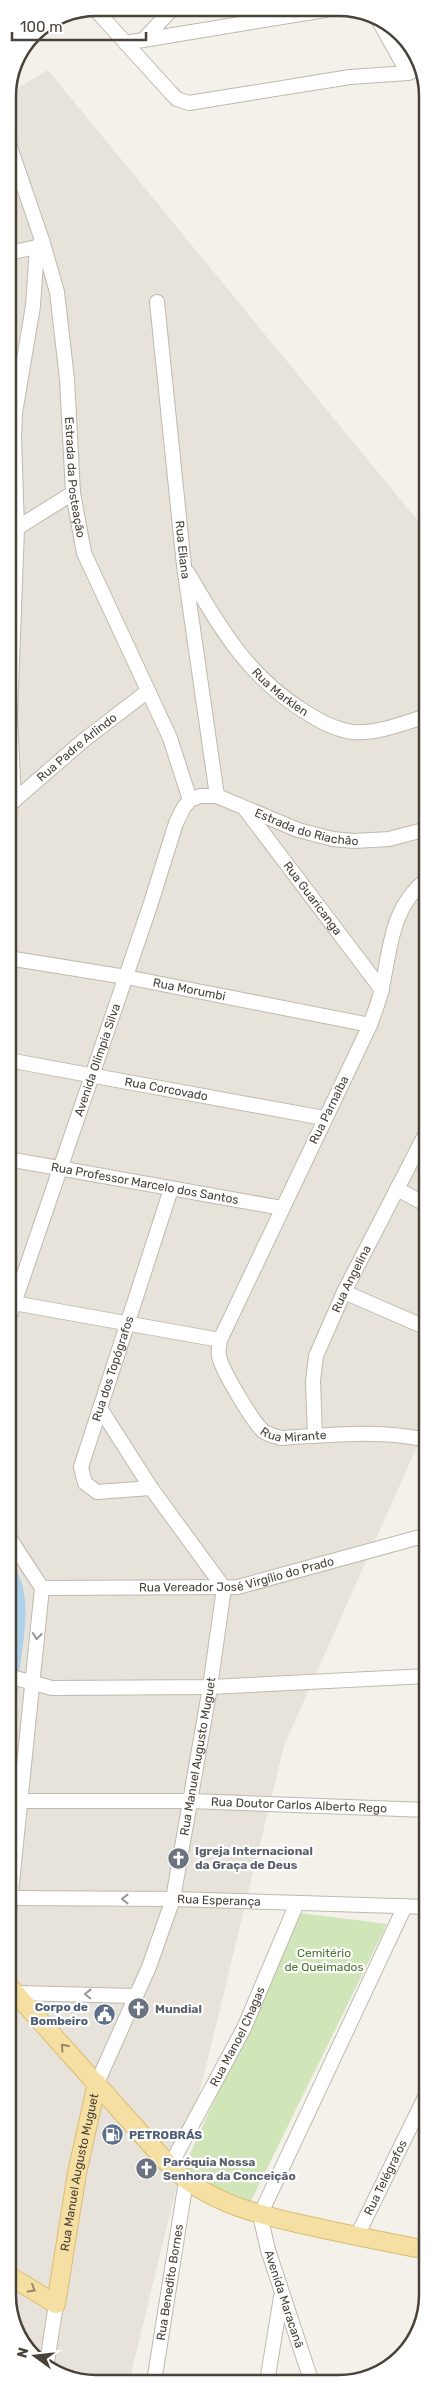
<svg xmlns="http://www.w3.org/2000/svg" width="435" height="2391" font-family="Rubik,sans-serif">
<rect width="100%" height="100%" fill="#f4f1eb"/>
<path fill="#e8e3da" d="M48 70 427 532V1424L284 1746 129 2382H79L30 2353 8 2306V94Z"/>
<path fill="#d0e5b8" d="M300 1913 387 1924 251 2201 195 2180 183 2169Z"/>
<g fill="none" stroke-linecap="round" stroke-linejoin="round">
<path stroke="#add1eb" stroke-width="16" d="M8 1572C25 1600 15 1637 12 1667
M8 1705 10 1684"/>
<defs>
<g id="minor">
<path d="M94 8 171 93 177 99 189 103 350 77 408 73 419 69"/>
<path d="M379 21 408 73"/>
<path d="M145 38 173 8"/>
<path d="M125 43 325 10"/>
<path id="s1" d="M8 141 42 240 57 292 67 379 73 493 84 553 170 738 190 800"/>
<path d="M8 186 21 181"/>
<path d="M8 253 37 247 42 240"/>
<path id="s2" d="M157 302 184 566 217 796"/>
<path d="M17 528 73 493"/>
<path id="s3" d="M188 573C222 631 249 678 307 713 321 722 336 730 353 732 377 734 404 723 427 716"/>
<path d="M14 801 10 716 17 528 14 437 15 413 33 306 37 247"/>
<path id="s4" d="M9 805 84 740 148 691"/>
<path id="s5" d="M245 809 382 990"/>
<path id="s6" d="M427 879C391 907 391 946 382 987 380 1000 374 1013 370 1025L220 1340C219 1346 218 1351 219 1356 221 1369 253 1422 263 1431 268 1435 275 1436 281 1438 329 1435 381 1429 427 1440"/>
<path id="s7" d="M8 958 126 977 370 1025"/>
<path id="s8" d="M8 1060 324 1118"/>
<path id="s9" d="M8 1159 282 1208"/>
<path d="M397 1189 427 1205"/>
<path d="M344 1292 427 1328"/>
<path d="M8 1302 220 1340"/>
<path id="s10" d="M8 1321 150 906 176 823 184 807 190 800 200 796H217L298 830 333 839 354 841 389 839 427 829"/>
<path id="s11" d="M315 1436 313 1381 316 1356 344 1292 427 1131"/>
<path id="s12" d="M151 1488 97 1492 85 1483 81 1467 171 1189"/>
<path d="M8 1536 42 1588 8 1922"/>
<path id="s13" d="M42 1588 238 1587 427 1535"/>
<path d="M8 1676 52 1688 210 1687 427 1676"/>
<path id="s14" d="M20 1801H191L427 1810"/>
<path id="s15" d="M11 1898 173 1899 427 1907"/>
<path d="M16 1993 136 1996"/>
<path id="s16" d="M97 2083 149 1967 173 1899 210 1687 224 1588 151 1488 100 1408"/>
<path id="s17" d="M170 2166 244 2028 297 1903"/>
<path id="s18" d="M357 2236 427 2093"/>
<path d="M47 2363 56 2304"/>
<path id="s19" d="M154 2382 186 2181"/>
<path d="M267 2382 281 2297"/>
<path d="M312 2383 268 2250 260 2215 405 1906"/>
</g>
<g id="major">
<path d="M8 1985 170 2166C212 2206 264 2216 319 2228 355 2236 391 2243 427 2250"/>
<path id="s20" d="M8 2275 56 2304 77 2173 97 2083"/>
</g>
</defs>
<use href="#minor" stroke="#bfb9ae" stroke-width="16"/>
<use href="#major" stroke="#dabc73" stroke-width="20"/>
<use href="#minor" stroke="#fff" stroke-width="14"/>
<use href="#major" stroke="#f6dfa2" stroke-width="18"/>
</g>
<defs><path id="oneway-chevron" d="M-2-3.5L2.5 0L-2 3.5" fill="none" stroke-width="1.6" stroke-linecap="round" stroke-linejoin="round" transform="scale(1.25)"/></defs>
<g stroke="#9a9792">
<use href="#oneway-chevron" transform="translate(37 1636) rotate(96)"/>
<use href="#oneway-chevron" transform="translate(125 1899) rotate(-180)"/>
<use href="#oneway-chevron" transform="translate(88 1994) rotate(-179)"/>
</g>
<g stroke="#968968">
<use href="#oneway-chevron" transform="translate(64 2047) rotate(-132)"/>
<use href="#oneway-chevron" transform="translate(32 2289) rotate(31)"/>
</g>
<defs>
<symbol id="church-disc" viewBox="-11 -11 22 22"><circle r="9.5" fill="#6b7280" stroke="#fff"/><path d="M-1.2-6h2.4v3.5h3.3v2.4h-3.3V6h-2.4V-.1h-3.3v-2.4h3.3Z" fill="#fff"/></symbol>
<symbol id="civic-disc" viewBox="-11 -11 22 22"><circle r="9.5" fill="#5c6f8a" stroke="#fff"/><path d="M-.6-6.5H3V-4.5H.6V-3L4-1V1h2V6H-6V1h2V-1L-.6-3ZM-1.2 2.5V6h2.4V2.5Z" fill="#fff"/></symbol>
<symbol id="fuel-disc" viewBox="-11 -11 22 22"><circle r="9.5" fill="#5c6f8a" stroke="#fff"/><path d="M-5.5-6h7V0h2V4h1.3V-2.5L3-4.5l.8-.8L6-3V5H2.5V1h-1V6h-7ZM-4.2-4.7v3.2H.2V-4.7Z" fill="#fff"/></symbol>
</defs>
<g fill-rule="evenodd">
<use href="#church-disc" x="166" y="1846" width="25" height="25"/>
<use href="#church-disc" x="126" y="1996" width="25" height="25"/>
<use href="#civic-disc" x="92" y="2002" width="25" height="25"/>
<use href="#fuel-disc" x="100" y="2122" width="25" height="25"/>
<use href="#church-disc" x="134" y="2156" width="25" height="25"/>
</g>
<g text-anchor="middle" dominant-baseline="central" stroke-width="4.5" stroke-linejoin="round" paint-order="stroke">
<g font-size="12" fill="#484239" stroke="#fff">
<text stroke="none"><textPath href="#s1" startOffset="345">Estrada da Posteação</textPath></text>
<text stroke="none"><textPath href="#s2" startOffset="249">Rua Eliana</textPath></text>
<text stroke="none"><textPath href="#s3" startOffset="152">Rua Marklen</textPath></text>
<text stroke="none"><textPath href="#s4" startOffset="89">Rua Padre Arlindo</textPath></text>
<text stroke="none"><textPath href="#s10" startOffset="676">Estrada do Riachão</textPath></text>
<text stroke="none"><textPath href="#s5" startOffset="112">Rua Guaricanga</textPath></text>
<text stroke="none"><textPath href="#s7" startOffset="184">Rua Morumbi</textPath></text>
<text stroke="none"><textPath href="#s10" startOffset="276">Avenida Olímpia Silva</textPath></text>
<text stroke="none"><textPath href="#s8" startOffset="161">Rua Corcovado</textPath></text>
<text transform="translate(329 1110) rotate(-64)">Rua Parnaíba</text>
<text stroke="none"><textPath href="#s9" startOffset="139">Rua Professor Marcelo dos Santos</textPath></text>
<text stroke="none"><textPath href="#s11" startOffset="165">Rua Angelina</textPath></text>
<text stroke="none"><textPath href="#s12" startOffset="189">Rua dos Topógrafos</textPath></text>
<text stroke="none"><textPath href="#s6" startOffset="644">Rua Mirante</textPath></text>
<text stroke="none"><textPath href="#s13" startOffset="196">Rua Vereador José Virgílio do Prado</textPath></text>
<text stroke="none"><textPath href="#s16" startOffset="344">Rua Manuel Augusto Muguet</textPath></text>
<text stroke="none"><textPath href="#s14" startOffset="279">Rua Doutor Carlos Alberto Rego</textPath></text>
<text stroke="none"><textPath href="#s15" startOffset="208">Rua Esperança</textPath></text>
<text stroke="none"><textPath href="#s17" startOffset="146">Rua Manoel Chagas</textPath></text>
<text stroke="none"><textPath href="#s20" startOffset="190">Rua Manuel Augusto Muguet</textPath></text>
<text stroke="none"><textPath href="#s18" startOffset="65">Rua Telégrafos</textPath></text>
<text stroke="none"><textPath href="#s19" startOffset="101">Rua Benedito Bornes</textPath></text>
<text transform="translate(284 2299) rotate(72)">Avenida Maracanã</text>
</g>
<g font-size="12" font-weight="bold" fill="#5b616d" stroke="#fff" text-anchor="start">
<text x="195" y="1851">Igreja Internacional<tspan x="195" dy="14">da Graça de Deus</tspan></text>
<text x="155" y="2009">Mundial</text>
<text x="163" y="2162">Paróquia Nossa<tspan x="163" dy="14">Senhora da Conceição</tspan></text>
</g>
<g font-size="12" fill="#4a7531" stroke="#fff">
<text x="324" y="1953">Cemitério<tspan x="324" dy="14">de Queimados</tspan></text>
</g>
<g font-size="12" font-weight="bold" fill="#4e5e75" stroke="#fff" text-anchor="end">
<text x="88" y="2007">Corpo de<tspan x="88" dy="14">Bombeiro</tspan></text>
<text x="129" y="2135" text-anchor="start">PETROBRÁS</text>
</g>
</g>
<path d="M0 0H435V2391H0ZM96 16H339A80 80 0 0 1 419 96V2295A80 80 0 0 1 339 2375H96A80 80 0 0 1 16 2295V96A80 80 0 0 1 96 16Z" fill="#fff" fill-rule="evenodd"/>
<path fill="none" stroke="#484239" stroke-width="2.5" d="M96 16H339A80 80 0 0 1 419 96V2295A80 80 0 0 1 339 2375H96A80 80 0 0 1 16 2295V96A80 80 0 0 1 96 16Z"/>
<g transform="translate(35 2356) rotate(285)" stroke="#ffffff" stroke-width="4" paint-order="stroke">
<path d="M0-4L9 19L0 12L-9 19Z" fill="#484239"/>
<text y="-8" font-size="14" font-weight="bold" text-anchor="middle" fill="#484239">N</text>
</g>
<path d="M12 32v8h134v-8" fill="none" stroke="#484239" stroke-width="2.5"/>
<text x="20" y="32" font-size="15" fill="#484239" stroke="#ffffff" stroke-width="4" paint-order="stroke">100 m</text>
</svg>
